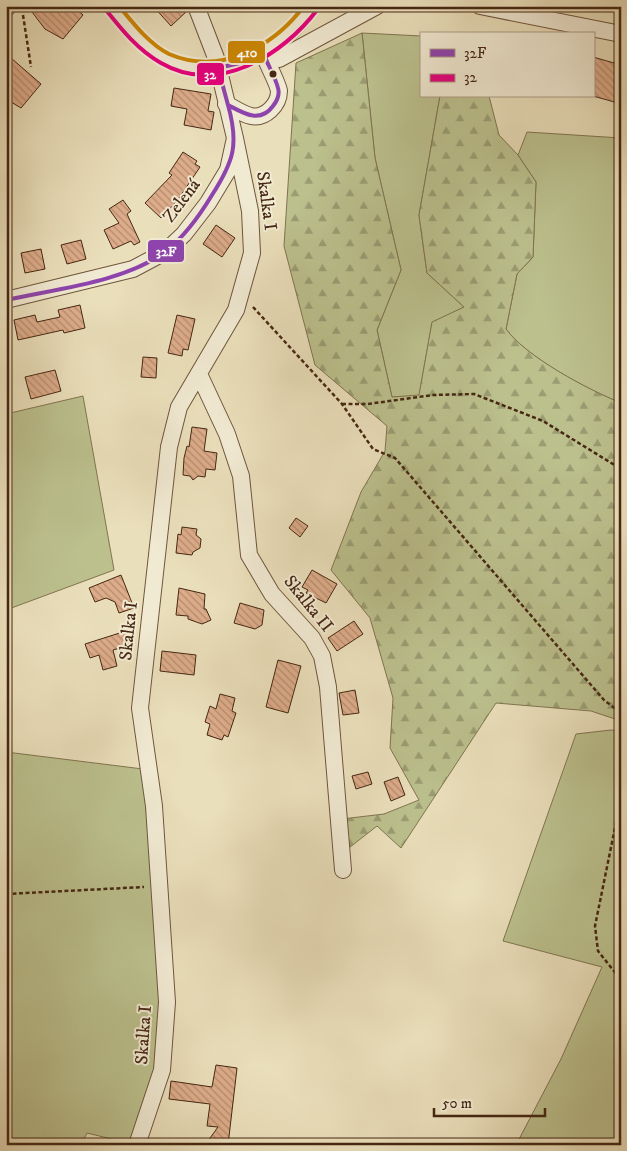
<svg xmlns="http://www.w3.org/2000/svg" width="627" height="1151" font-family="'IM FELL DW Pica',serif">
<defs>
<pattern id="forest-firs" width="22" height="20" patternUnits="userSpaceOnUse" patternTransform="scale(1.25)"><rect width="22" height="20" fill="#bbc08d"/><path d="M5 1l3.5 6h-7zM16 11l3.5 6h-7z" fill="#9a9c72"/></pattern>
<pattern id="building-back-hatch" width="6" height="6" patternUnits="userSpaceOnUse" patternTransform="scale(1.25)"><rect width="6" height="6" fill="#ddac8a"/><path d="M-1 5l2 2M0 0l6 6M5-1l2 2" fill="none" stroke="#b58c6f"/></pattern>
</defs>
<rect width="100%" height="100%" fill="#eadfbb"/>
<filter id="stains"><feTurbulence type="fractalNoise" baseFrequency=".004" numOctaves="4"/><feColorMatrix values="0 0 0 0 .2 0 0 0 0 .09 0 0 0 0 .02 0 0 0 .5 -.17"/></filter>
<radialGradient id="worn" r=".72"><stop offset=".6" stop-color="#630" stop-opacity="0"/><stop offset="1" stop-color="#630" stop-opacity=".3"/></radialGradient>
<path fill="#bbc08d" stroke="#807450" d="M362 33 421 36V96H440L419 215 427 273 464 307 432 323 419 396 392 397 377 330 401 270 375 158Z
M527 132 621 138V403C588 390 526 357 506 329L517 274 533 257 536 182 518 155Z
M83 396 114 570 6 610V414Z
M611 730 621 731V1145H516L561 1059 602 967 503 941 576 734Z
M6 752 143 769 161 996 157 1070 132 1144 87 1133 81 1145H6Z"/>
<path fill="url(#forest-firs)" stroke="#807450" d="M362 33 375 158 401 270 377 330 392 397 419 395 432 322 464 307 427 273 419 215 440 96H489L499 135 518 155 536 182 533 257 517 274 506 329C526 357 589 390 621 403V721L591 711 496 703 401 848 377 826 345 851 342 819 384 814 419 800 390 748 393 698 370 618 331 570 361 492 385 451 387 426 315 365 284 246 296 63Z"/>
<path fill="url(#building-back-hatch)" stroke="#462712" d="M38 6H73L83 15 63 39 45 29 32 12Z
M153 6H186L187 11 171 26Z
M593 57 621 65V93L618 103 593 96Z
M11 58 41 84 21 108 6 99V64Z
M174 88 211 94 208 111 214 112 211 130 184 125 187 109 171 106Z
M183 152 197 161 195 164 200 167 177 201 161 218 145 203 172 175 169 173Z
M123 200 131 211 127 214 140 242 134 245 131 241 113 249 104 230 119 223 109 209Z
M216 225 235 238 222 257 203 244Z
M81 240 86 259 67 264 61 245Z
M41 249 45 269 25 273 21 253Z
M80 305 85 328 64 333 63 330 18 340 14 320 35 315 37 322 60 317 58 310Z
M177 315 195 319 188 350 183 349 182 356 168 353Z
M143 357 157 358 156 378 141 377Z
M55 370 61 391 31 399 25 377Z
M192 427 207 429 204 451 217 453 215 470 206 469 205 477 198 476 193 480 190 476 183 475 184 458 187 446 189 447Z
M296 518 308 526 300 537 289 528Z
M182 527 197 529 196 535 201 539 200 548 193 552 192 555 176 553 178 534 181 535Z
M312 570 337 584 326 603 306 593 308 590 302 587Z
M121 575 134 608 119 613 115 602 106 598 95 602 89 588Z
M179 588 205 594 204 609H206L211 620 202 624 188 619V616L176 615Z
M240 603 264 610 262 625 255 629 234 623Z
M354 621 363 634 337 651 328 638Z
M126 631 131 645 113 650 117 666 103 670 99 655 90 658 85 644Z
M162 651 196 655 194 675 160 671Z
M278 660 301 666 288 713 266 707Z
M355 690 359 713 343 715 339 693Z
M220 694 235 698 232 711 236 713 228 737 224 735 222 740 207 735 210 724 205 722 210 706 216 709Z
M368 772 372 784 356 789 352 776Z
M398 777 405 795 391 801 384 782Z
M216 1065 237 1068 228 1145H205L218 1127 207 1126 210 1104 169 1099 171 1081 212 1087Z"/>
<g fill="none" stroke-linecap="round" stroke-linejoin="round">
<defs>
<path id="minor" d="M111 6C127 26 144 47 166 59 218 85 283 52 312 6
M480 6 621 34
M6 9 8 6
M263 52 279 59 377 6
M226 104C234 108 242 114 251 116 265 119 279 105 279 91 278 83 266 62 263 52
M6 300 133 269 165 252 184 234 208 203 228 170 235 138 216 58 196 6
M199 374 227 434 241 476 249 555 272 594 312 638 322 656 328 687 343 870
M137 1145 162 1070 167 1002 154 806 140 708 169 447 179 407 236 310 252 253 250 211 235 138"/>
</defs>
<use href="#minor" stroke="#6f553c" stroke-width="18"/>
<path stroke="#462712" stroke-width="2.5" stroke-dasharray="4 2.5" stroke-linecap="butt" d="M23 15 31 67
M253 307 342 404 373 449 395 458 604 700 621 713
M342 404H368L433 395 474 394 543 421 621 469
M621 783 619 808 595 926 598 951 621 980
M6 894 144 887"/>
<use href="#minor" stroke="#f1ead3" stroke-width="16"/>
<defs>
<path id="bus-1" d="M263 52C267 64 275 76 278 88 280 95 277 101 273 106 260 124 243 113 228 105L218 68 240 63Z
M6 300C55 289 126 282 166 251 185 236 200 215 212 195 234 161 239 144 228 105"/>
<path id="bus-2" d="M106 10C122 30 138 50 161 63 218 96 283 55 317 10"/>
<path id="bus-3" d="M119 6C133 23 149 44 169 54 220 76 273 47 304 6"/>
</defs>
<use href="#bus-1" stroke="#f1ead3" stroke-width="8"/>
<use href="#bus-2" stroke="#f1ead3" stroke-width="8"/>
<use href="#bus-3" stroke="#f1ead3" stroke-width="8"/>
<use href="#bus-1" stroke="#8e44ad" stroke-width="4"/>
<use href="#bus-2" stroke="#e5007d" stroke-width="4"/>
<use href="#bus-3" stroke="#cb8604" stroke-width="4"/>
</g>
<circle fill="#462712" stroke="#f1ead3" stroke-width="2" cx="273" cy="74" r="4.5"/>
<g text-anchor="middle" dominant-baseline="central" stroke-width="4" stroke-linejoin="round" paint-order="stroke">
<g font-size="18" fill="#462712" stroke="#f1ead3">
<text transform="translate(182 201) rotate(-53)">Zelená</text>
<text transform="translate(266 201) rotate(82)">Skalka I</text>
<text transform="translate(308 604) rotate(51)">Skalka II</text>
<text transform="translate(129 631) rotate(-84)">Skalka I</text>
<text transform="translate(144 1035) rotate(-86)">Skalka I</text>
</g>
</g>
<g stroke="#f1ead3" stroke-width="2">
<rect x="227" y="40" width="39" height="24" rx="5" fill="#cb8604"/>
<rect x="196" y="62" width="29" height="24" rx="5" fill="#e5007d"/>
<rect x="147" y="239" width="38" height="24" rx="5" fill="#8e44ad"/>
</g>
<g font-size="14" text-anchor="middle" font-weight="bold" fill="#fff">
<text x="247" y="57">410</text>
<text x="210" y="79">32</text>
<text x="166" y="256">32F</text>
</g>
<rect width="627" height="1151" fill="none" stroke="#eadfbb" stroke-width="25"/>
<rect x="8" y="8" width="612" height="1136" fill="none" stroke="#462712" stroke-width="2.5"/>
<rect x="12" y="12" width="602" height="1126" fill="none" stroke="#462712"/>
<rect x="420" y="32" width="175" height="65" fill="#f1ead3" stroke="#ad9c86"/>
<rect x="430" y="49" width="25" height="8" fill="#8e44ad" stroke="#ad9c86"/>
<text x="464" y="58" font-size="15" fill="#462712">32F</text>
<rect x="430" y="74" width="25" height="8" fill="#e5007d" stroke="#ad9c86"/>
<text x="464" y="82" font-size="15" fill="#462712">32</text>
<path d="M434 1108v8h111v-8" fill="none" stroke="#462712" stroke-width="2.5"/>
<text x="442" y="1108" font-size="15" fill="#462712" stroke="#f1ead3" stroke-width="4" paint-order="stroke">50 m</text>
<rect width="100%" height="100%" filter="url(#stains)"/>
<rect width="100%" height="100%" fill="url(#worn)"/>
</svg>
